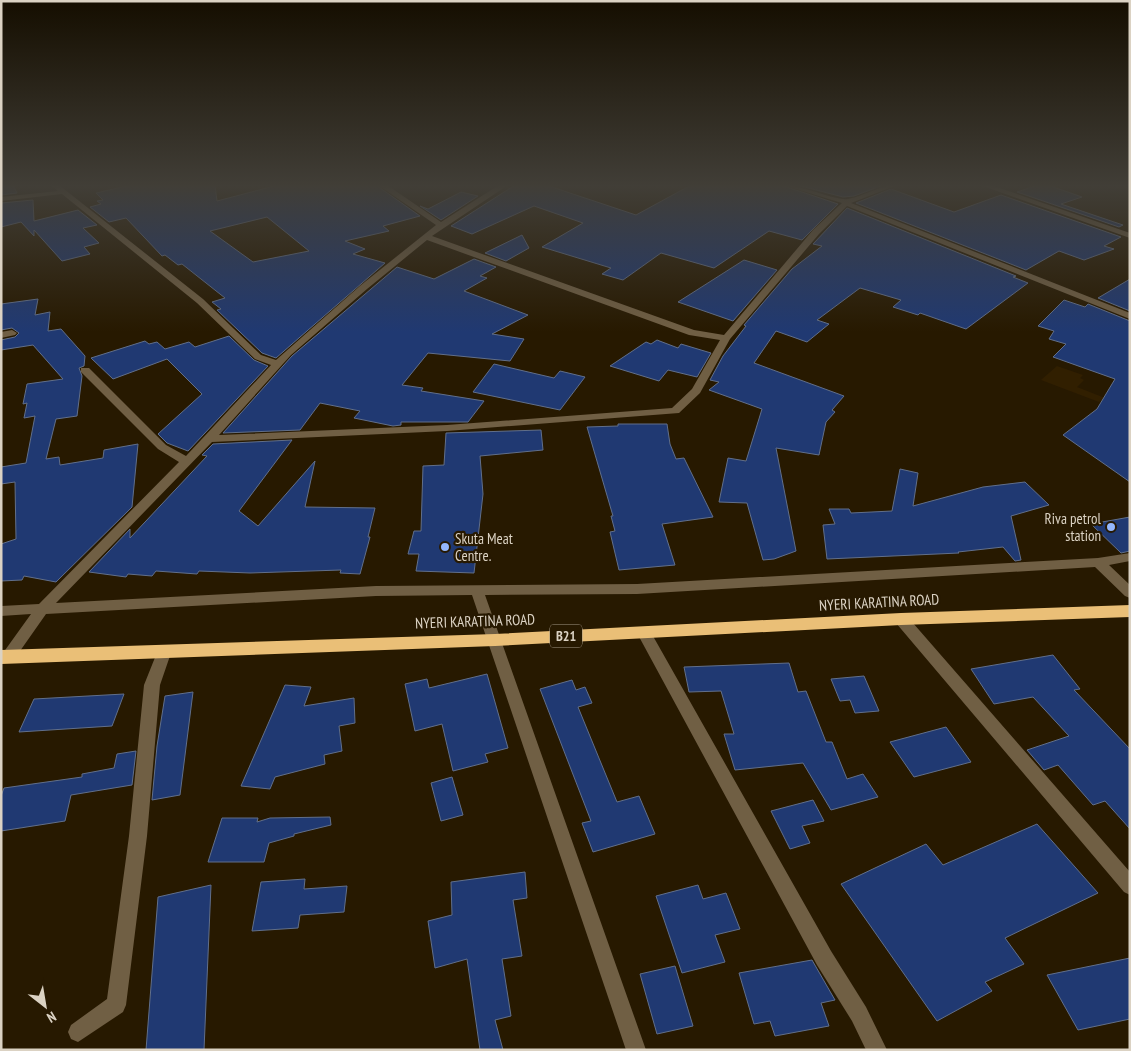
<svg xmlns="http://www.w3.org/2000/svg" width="1131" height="1051" font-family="'PT Sans Narrow',sans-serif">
<rect width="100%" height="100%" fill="#271900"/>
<path fill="#311f00" d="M1057 366 1083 375 1080 378 1084 380 1077 387 1105 398 1099 402 1041 380Z"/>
<path fill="#203972" stroke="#616f8a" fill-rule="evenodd" d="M1 185H13L17 193 1 195Z
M131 185H215L217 201 278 185H376L420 216 383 226 389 231 345 241 365 249 353 254 385 263 276 358 262 353 217 310 221 309 212 302 225 298 182 264 178 265 165 255 162 256 126 218 109 222 90 207 101 204 97 201 103 200 96 193ZM267 217 309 251 253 262 210 231Z
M515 185H546L636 215 691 185H781L838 204 802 240 769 231 714 268 661 253 623 280 602 274 611 268 542 247 583 223 534 206 472 234 451 226Z
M797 185H878L881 186 854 196 843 197Z
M1037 185H1048L1082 197 1061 204 1123 225 1119 227 1017 192Z
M891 189 954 212 1001 195 1121 237 1104 246 1114 249 1084 260 1059 251 1026 270 856 203Z
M461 192 478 196 441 220 420 206 428 209Z
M33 200 34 221 78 210 97 225 83 228 99 243 84 247 90 254 62 261 34 230V236L21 222 1 227V203Z
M847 208 1016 276 1013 277 1028 283 966 329 920 313 918 315 893 307 901 300 860 288 817 320 829 324 807 342 776 331 754 363 844 396 832 410 835 412 826 422 819 455 776 448 796 551 774 559 763 560 747 503 719 502 728 458 746 461 762 409 709 390 719 382 710 380 723 356 746 326 744 325 792 269 822 246 813 244Z
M522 235 529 248 506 261 485 253Z
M474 259 496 267 480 276 487 278 464 291 528 315 492 334 524 339 510 361 428 353 402 385 423 388 421 391 484 401 468 422H401V425L393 426 354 418 360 411 320 403 300 430 223 433 292 356 397 267 434 279Z
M744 260 777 270 733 321 678 302Z
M1130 279V311L1098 298Z
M38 299 35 315 50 312 48 331 61 329 85 356 84 366 79 368 82 376 77 416 56 419 46 459 59 457 60 465 103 458 104 450 138 444 132 507 56 582 24 576 22 580 1 581V544L16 539 15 482 1 484V467L26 463 35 416 24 418 27 403 23 404 27 384 63 379 33 345 1 350V340L15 337 19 333 12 328 1 330V304Z
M1064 300 1085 307 1088 304 1130 321V482L1063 435 1097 409 1115 379 1053 357 1066 344 1049 339 1054 331 1038 326Z
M229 336 254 360 268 366 188 451 167 443 158 434 202 394 167 359 113 379 91 358 145 341 149 344 157 342 165 349 189 342 195 347Z
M657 340 678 348 681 344 711 353 697 377 668 370 659 381 610 366 646 342 651 344Z
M494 364 554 378 560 371 585 377 560 410 473 392Z
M618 424H667L670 444 676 459 684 458 713 517 662 524 675 565 619 570 610 532 615 531 611 516H613L587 427 618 426Z
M541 430 543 450 480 456 483 494 474 573 416 571 419 554H408L414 531H421L423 466 444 465 446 433Z
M292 440 239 511 258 526 315 461 305 507 375 508 368 537H370L360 574 340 573 341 570 250 573 199 571 197 574 156 571 152 576 128 574 126 577 89 572 130 529V538L207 456 202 455 213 444Z
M900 469 918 473 913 506 983 487 1025 482 1049 505 1011 516 1021 560 1015 561 1003 547 958 552 959 553 827 559 823 525 835 524 829 509H849L851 513 892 511Z
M1130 517V551L1121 553 1091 524Z
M1053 655 1080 689 1074 690 1130 749V829L1105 801 1093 805 1058 765 1044 770 1027 750 1069 736 1033 697 994 704 971 669Z
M789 663 798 692 806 691 826 742H832L847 779 863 774 878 797 831 810 803 763 735 770 724 734H734L721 691 689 692 684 667Z
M487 674 508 748 485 754 488 762 453 771 442 724 415 731 405 684 427 679 429 688Z
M864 676 879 711 855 713 850 700 840 701 831 679Z
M572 680 576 690 585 687 592 703 578 707 617 802 639 796 655 834 593 852 582 823 591 821 540 689Z
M285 685 311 687 304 706 354 698 355 723 339 726 342 751 324 755 325 764 275 777 270 789 241 786Z
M193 692 180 795 152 800 157 746 165 696Z
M124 694 112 726 19 732 34 699Z
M946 727 971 762 914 777 890 742Z
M136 751 132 785 71 795 65 821 1 831V796L4 788 82 777V774L114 768 117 754Z
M452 777 463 815 441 821 431 783Z
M813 800 824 821 802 826 810 843 790 849 771 811Z
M330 817 331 825 294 834V836L269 843 264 862H208L222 818H258L257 822 270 818Z
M1037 824 1098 893 1005 938 1024 964 985 982 992 991 937 1021 841 884 926 844 943 865Z
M525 872 527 898 513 900 522 956 502 959 511 1016 495 1020 503 1050H480L467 959 435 968 428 921 452 915 451 882Z
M305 879 304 889 347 886 344 912 300 915 298 928 252 931 261 882Z
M211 885 204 1050H146L158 897Z
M698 885 703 899 726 893 740 929 715 935 725 962 682 973 656 896Z
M1130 958V1019L1078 1030 1047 975Z
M812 960 835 1000 821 1003 829 1026 775 1036 770 1021 754 1024 739 973Z
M675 966 693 1026 657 1034 640 974Z"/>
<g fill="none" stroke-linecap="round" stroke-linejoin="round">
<path fill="#705f44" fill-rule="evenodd" d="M51 185H59L203 299 261 355 276 360 361 285 436 225 378 185H387L441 222 499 185H508L432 236 694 330 724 335 813 230 842 203 783 185C802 185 836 201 848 199 865 196 879 185 897 185L851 203 1130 313V319L847 206 819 234 730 339 700 393 679 413 447 431 212 442 56 603 376 586 637 584 1098 558 1130 553V561L1109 565 1130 585V598L1125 596 1095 567 637 594 485 595 646 1050H626L472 595 376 596 46 614 13 661 8 663 3 661 1 656 3 653 31 614 1 616V606L39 604 179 462 158 449 81 372V368H89L166 445 186 456 271 365 255 359 197 303 62 194 1 201V197L58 191ZM427 240 689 335 720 340 692 389 672 408 447 425 219 435 291 355 367 289Z
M980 185H991L1130 233V238Z
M12 330 17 333 15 335 1 338V332Z
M901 614 906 615 1130 872V895L1124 892 896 623 894 619 896 615Z
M644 628 649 629 831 951 866 1007 887 1050H866L852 1021 817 965 637 633 639 629Z
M165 645 170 646 172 650 160 685 147 836 126 1005 123 1012 78 1042 71 1039 68 1032 71 1025 107 999 129 836 144 685 158 650 160 646Z"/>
<path fill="#eabf77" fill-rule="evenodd" d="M1130 605V617L901 625 495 646 1 664V650L495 634 901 613Z"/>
</g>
<linearGradient id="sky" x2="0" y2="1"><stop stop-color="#150e00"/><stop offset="0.56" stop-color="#413e37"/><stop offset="1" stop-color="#413e37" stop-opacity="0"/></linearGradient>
<rect width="1131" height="332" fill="url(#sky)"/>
<g fill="#94b7fd" stroke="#271900" stroke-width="2">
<circle cx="1111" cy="527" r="5"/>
<circle cx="445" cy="547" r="5"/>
</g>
<g text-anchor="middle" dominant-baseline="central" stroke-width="4.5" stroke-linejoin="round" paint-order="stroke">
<rect fill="#271900" stroke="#a59a88" stroke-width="1" x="550" y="624.5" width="32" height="23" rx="4"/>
<g font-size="14" font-weight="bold" fill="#dbd2c3">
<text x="566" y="636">B21</text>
</g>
<g font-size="15" fill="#dbd2c3" stroke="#271900" text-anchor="end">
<text x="1101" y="518">Riva petrol<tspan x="1101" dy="17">station</tspan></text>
<text x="455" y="538" text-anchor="start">Skuta Meat<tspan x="455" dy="17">Centre.</tspan></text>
</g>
<g font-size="15" fill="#dbd2c3" stroke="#271900">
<text transform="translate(879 602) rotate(-3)">NYERI KARATINA ROAD</text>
<text transform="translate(475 621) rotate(-2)">NYERI KARATINA ROAD</text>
</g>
</g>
<rect width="1131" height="1051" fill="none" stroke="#dbd2c3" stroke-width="5"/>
<g transform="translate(45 1006) rotate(149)" stroke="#271900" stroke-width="4" paint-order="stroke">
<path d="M0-4L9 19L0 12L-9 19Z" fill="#dbd2c3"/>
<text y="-8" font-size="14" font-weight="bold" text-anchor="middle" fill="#dbd2c3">N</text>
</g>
</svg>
